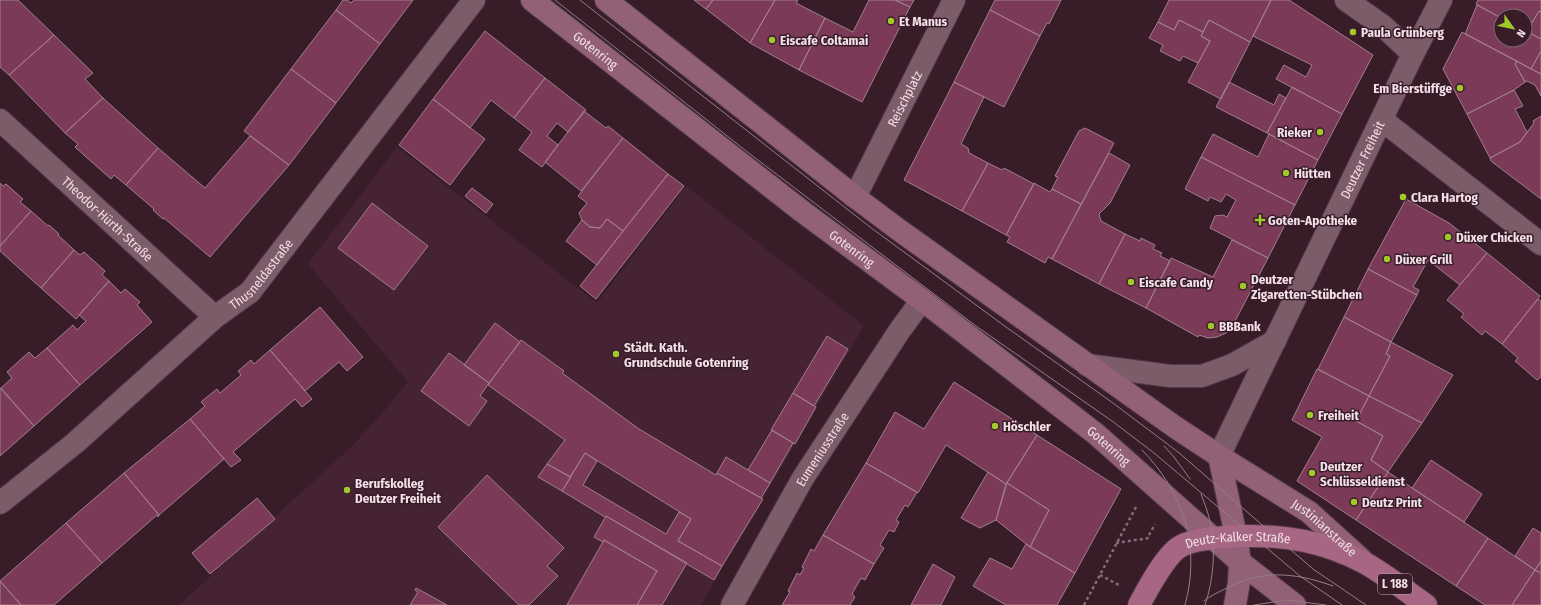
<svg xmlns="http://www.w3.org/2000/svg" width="1541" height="605" font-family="'Fira Sans Condensed',sans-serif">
<rect width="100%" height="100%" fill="#381d29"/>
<path fill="#462333" d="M397 147 597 303 686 186 864 326 701 605H179L351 447 379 417 408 382 308 264Z"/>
<path fill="#7a3a58" stroke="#a27f8d" d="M0 0H18L54 35 9 75 0 67Z
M343 0H347L351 3 354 0H413L380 44 336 10Z
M694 0H713L706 9Z
M713 0H775L750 43 706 9Z
M775 0H798L796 3 825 18 799 70 750 43Z
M869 0H895L910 7 862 102 799 70 825 18 853 32Z
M895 0H914L910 7Z
M995 0H1061L1049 24 1047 23 1040 36 990 10Z
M1169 0H1271L1250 42 1209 20 1203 32 1179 20 1174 30 1158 22Z
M1271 0H1289L1373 55 1342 114 1276 79 1284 65 1306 77 1312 65 1253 36Z
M1478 0H1541V12L1539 11 1527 31H1525V16H1501V18L1476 4Z
M1477 5 1501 18V40H1525V31L1541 39V51L1531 69 1465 34Z
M336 10 380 44 336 103 291 69Z
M990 10 1040 36 1004 107 954 82Z
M1539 11 1541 12V39L1527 31Z
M1179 20 1203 32 1201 36 1210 41 1198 63 1183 56 1180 61 1160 51 1163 45 1149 38 1158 22 1174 30Z
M1209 20 1250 42 1221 99 1188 82 1210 41 1201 36Z
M485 31 545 78 514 118 491 100 470 128 433 99Z
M1462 32 1517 61 1515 64 1525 82 1514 90 1467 114 1443 69Z
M54 35 93 73 85 79 103 98 65 133 9 75Z
M1541 51V74L1531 69Z
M1517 61 1541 74V96L1535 85 1527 81 1525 82 1515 64Z
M291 69 336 103 289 165 244 131Z
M545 78 586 110 568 132 557 123 547 136 558 145 542 167 519 150 532 132 514 118Z
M954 82 984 97 961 144 968 148 969 153 988 163 962 211 904 180Z
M1229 82 1274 105 1279 94 1286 98 1267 133 1216 107Z
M1292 87 1342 114 1318 160 1267 133Z
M1514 90 1523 106 1515 109 1527 132 1520 142 1490 158 1467 114Z
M103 98 158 148 126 185 114 175 111 179 75 147 78 144 65 133Z
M433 99 485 139 450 185 399 145Z
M584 111 606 128 608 126 623 138 581 191 545 162Z
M1541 116V199L1491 161 1490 158 1520 142 1534 123 1533 121Z
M1085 128 1114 143 1081 204 1052 189 1058 177 1055 176 1079 131Z
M1213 134 1258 157 1269 134 1318 160 1295 205 1201 157Z
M250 136 289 165 210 257 164 218 163 219 153 210 154 209 126 185 158 148 205 188Z
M623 138 668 174 623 231 607 219 600 228 590 227 582 220 579 213 587 203 578 196Z
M1109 153 1130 165 1110 203 1099 214 1101 221 1125 234 1099 284 1052 259Z
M1201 157 1295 205 1268 258 1210 228 1215 216 1223 215 1227 217 1236 200 1226 194 1221 202 1210 197 1208 201 1185 189Z
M988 163 1002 170 1004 168 1034 184 1006 235 962 211Z
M668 174 684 186 596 299 580 286Z
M0 183 3 186 6 184 23 199 20 202 31 211 0 246Z
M1034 183 1050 192 1052 189 1081 204 1052 259 1048 257 1045 263 1007 242 1010 237 1006 235Z
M472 188 493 204 486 213 465 196Z
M1406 199 1449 223 1487 253 1460 285 1428 260 1413 287 1419 290 1417 295 1368 269Z
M372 203 428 246 394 290 338 248Z
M31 211 48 226 49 225 59 234 58 235 74 250 41 288 0 251V246Z
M607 219 623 231 597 265 566 241 582 220 590 227 600 228Z
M1125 234 1140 241 1141 238 1155 245 1153 249 1162 253 1160 256 1170 261 1146 308 1099 284Z
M1232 240 1268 258 1232 327 1226 333 1217 337 1208 338 1199 335 1198 337 1146 308 1171 258 1213 277Z
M74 250 80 255 84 252 105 271 102 275 109 281 76 319 41 288Z
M1487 253 1540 296 1502 344 1485 331 1482 335 1461 317 1464 314 1447 300Z
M1368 269 1417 295 1391 342 1344 317Z
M109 281 121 293 125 289 140 302 137 305 152 322 80 385 47 348 73 325 77 330 86 321 79 315Z
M1538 299 1541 301V377L1537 380 1515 361 1518 358 1502 344Z
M320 307 363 357 347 371 339 362 305 391 270 350Z
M1344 317 1391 342 1386 354 1390 356 1369 396 1318 369Z
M495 323 520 342 489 383 464 365Z
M827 336 848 349 814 406 793 393Z
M521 340 564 371 562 373 639 429 716 475 717 473 763 499 722 566 678 541 691 519 585 453 570 477 547 464 565 440 488 385Z
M1391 342 1453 375 1422 423 1369 396 1390 356 1386 354Z
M47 348 80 385 34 426 1 388 12 378 7 372 29 352 35 358Z
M270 350 312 399 302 407 295 399 233 452 241 460 231 467 190 419 205 406 201 402 217 389 220 393 241 375 238 371 251 360 254 364Z
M449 353 489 383 480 396 487 401 469 426 421 391Z
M1317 369 1369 396 1356 421 1383 436 1371 460 1388 472 1356 520 1297 481 1322 437 1292 420Z
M954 382 1037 435 1006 484 946 445 918 493 866 463 895 412 924 429Z
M0 388 34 426 0 456Z
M793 393 816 407 795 444 771 430Z
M1369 396 1422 423 1388 472 1371 460 1383 436 1356 421Z
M190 419 224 459 159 515 124 473Z
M772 430 793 443 770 483 748 470Z
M1037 435 1121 489 1075 573 1030 547 1049 510 1007 483Z
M585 453 597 461 583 485 666 534 679 512 691 519 678 541 722 566 714 580 606 516 605 517 562 491Z
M726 457 770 483 761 498 717 473Z
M1431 460 1482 494 1464 522 1412 488Z
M866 463 917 492 908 507 905 505 896 520 899 522 894 532 889 530 880 545 884 548 874 564 823 535Z
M547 464 571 477 562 491 538 477Z
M988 472 1006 484 996 520 980 528 961 518Z
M1388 472 1488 538 1456 586 1356 520Z
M124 473 159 515 158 517 157 515 102 563 66 523Z
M487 475 564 548 547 566 558 576 529 605H519L438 527Z
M1007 483 1049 510 1030 547 996 520Z
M257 498 275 519 210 574 192 553Z
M606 516 687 563 662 605H637L657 571 604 540 603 542 594 537Z
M66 523 102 563 54 605H21L0 581Z
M1533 528 1541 533V561L1535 570 1515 556Z
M823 535 874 564 865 580 861 578 852 594 855 597 850 605H782L790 592 788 591 797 573 800 575 804 568 802 567 811 549 814 551Z
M1488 538 1535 570 1512 605H1485L1456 586Z
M604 540 657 571 637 605H567Z
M1026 544 1075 573 1057 605H1006L973 586 990 558 1012 569Z
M1541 561V573L1535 570Z
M933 564 955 577 941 605H911Z
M1535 570 1541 573V605H1512Z
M0 581 21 605H0Z
M416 588 447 605H410L418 592 415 590Z"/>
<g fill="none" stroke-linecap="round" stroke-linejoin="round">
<defs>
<g id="minor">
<path d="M1346 0 1383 26 1413 54"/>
<path id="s1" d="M0 120 215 317"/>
<path d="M1382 120 1541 244"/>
<path id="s2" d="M855 197 954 0"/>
<path d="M1087 365 1170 376H1202L1232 365 1275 341"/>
<path id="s3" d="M1219 456 1413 54 1441 0"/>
<path id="s4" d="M0 503 75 443 215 317 250 292 474 0"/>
<path id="s5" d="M732 605 803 478 900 330 922 300"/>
</g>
<g id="secondary">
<path id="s6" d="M532 0 803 212 922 300 1096 434 1240 562 1295 605"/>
<path id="s7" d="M606 0 855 197 899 230 1175 427 1219 456 1309 512 1361 559"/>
<path d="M1219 456 1236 536 1240 562 1239 582 1235 605"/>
</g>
<g id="primary">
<path id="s8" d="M1139 605C1147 590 1166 554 1181 546 1196 538 1223 537 1240 536 1285 535 1323 541 1363 562 1384 573 1407 592 1426 605"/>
</g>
</defs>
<use href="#minor" stroke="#513a45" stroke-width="24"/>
<use href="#secondary" stroke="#513a45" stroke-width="24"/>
<use href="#primary" stroke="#513a45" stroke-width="24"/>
<path stroke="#856d77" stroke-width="2.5" stroke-dasharray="3 3" stroke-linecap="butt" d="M1149 535 1155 524
M1116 543 1149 538
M1100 575 1119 585
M1084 605 1136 507"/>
<use href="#minor" stroke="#7d5c6a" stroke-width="22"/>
<use href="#secondary" stroke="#926177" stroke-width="22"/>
<use href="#primary" stroke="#a76683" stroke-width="22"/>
<path stroke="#957d87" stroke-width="1" d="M555 0 750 154 976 326 1112 421 1154 453 1300 576 1342 605
M580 0 870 227 1006 327 1113 403 1178 452 1313 569 1366 605
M1164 446 1174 457 1190 479
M1142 450C1184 493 1201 547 1185 605
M1201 494C1204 502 1208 512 1210 521 1216 547 1214 579 1205 605
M1204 601C1210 596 1217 593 1223 590 1260 569 1294 572 1333 586
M1254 605 1287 600 1326 605"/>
</g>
<g fill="#a2c929" stroke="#381d29" stroke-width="1.5">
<circle cx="891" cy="21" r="4"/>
<circle cx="1353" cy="32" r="4"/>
<circle cx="772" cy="40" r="4"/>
<circle cx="1460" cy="88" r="4"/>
<circle cx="1320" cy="132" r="4"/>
<circle cx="1286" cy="173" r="4"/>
<circle cx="1403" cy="197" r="4"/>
<path d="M1258 214h4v4h4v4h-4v4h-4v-4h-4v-4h4z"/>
<circle cx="1448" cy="237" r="4"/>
<circle cx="1387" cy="259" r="4"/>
<circle cx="1131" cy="282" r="4"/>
<circle cx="1243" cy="286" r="4"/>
<circle cx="1211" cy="326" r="4"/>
<circle cx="616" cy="354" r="4"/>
<circle cx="1310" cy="415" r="4"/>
<circle cx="995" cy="426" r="4"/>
<circle cx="1312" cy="473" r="4"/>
<circle cx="347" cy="490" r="4"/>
<circle cx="1354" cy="502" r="4"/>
</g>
<g text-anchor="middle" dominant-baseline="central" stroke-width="3" stroke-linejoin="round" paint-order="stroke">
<rect fill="#381d29" stroke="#bba5ae" stroke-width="1" x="1378" y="574" width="34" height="20" rx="3"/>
<g font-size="12" font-weight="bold" fill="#f3dfe7">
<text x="1395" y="584">L 188</text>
</g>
<g font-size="13" font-weight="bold" fill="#f3dfe7" stroke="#381d29" text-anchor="start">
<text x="899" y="21">Et Manus</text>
<text x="1361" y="32">Paula Grünberg</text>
<text x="780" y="40">Eiscafe Coltamai</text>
<text x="1452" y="88" text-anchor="end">Em Bierstüffge</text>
<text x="1312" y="132" text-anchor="end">Rieker</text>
<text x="1294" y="173">Hütten</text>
<text x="1411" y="197">Clara Hartog</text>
<text x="1268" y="220">Goten-Apotheke</text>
<text x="1456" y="237">Düxer Chicken</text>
<text x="1395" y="259">Düxer Grill</text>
<text x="1251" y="279">Deutzer<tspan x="1251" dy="15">Zigaretten-Stübchen</tspan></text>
<text x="1139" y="282">Eiscafe Candy</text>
<text x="1219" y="326">BBBank</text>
<text x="624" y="347">Städt. Kath.<tspan x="624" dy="15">Grundschule Gotenring</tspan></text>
<text x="1318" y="415">Freiheit</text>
<text x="1003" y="426">Höschler</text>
<text x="1320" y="466">Deutzer<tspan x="1320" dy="15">Schlüsseldienst</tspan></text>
<text x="355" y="483">Berufskolleg<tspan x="355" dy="15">Deutzer Freiheit</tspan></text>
<text x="1362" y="502">Deutz Print</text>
</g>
<g font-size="13" fill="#f3dfe7" stroke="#381d29">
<text stroke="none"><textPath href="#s6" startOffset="81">Gotenring</textPath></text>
<text stroke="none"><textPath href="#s2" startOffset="110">Reischplatz</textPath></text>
<text stroke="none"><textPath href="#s3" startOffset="329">Deutzer Freiheit</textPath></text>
<text stroke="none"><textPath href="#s1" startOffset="146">Theodor-Hürth-Straße</textPath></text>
<text stroke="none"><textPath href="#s6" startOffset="405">Gotenring</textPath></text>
<text stroke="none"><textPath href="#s4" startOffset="348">Thusneldastraße</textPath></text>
<text stroke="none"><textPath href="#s6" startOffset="729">Gotenring</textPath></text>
<text stroke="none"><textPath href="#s5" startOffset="180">Eumeniusstraße</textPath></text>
<text stroke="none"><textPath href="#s7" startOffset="892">Justinianstraße</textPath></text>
<text stroke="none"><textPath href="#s8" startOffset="131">Deutz-Kalker Straße</textPath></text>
</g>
</g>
<g transform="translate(1513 28) rotate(123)"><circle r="19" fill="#381d29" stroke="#836b75"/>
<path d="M0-3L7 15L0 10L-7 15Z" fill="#a2c929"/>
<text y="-6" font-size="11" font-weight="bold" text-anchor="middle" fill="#f3dfe7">N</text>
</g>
</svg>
